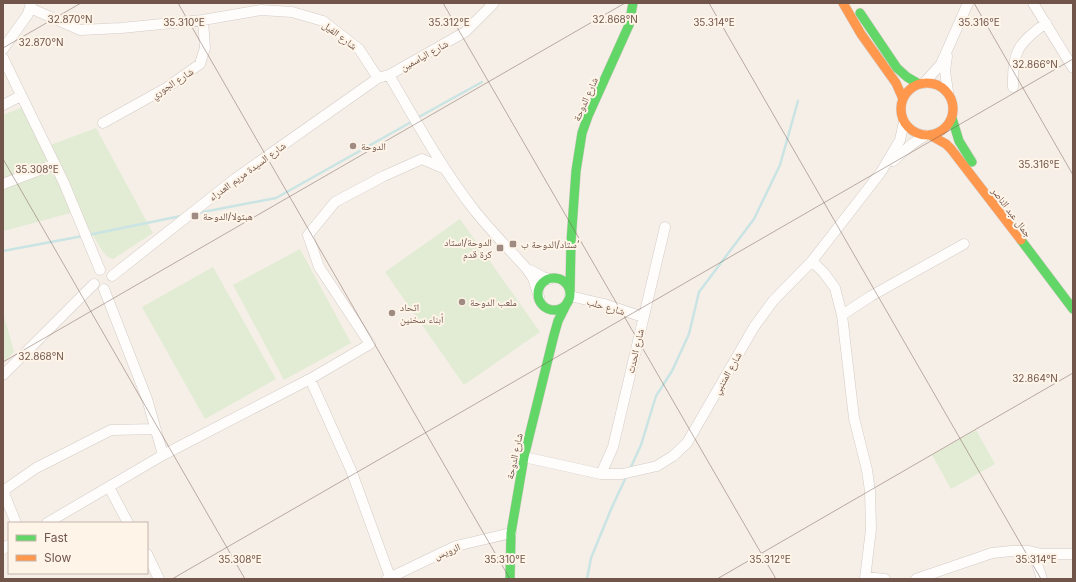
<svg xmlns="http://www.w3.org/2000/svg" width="1076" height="582" font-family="Inter,'Noto Naskh Arabic',sans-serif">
<rect width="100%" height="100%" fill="#f5efe8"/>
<path fill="#e2ebd3" d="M30 104 48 146 96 128 153 233 113 259 108 257 103 252 78 211 3 231V115Z
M460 219 540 332 464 385 385 272Z
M300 249 351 343 284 380 233 285Z
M213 267 276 379 205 419 142 307Z
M3 312 14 352 3 363Z
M976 430 995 464 951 489 932 455Z"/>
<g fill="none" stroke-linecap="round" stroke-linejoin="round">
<path stroke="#cae4e4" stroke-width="2.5" d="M417 118 482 82
M198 213 276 198 413 121
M88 235 181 216
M3 251 83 236
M630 469 641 445 656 396 672 371 689 334 699 292 754 219 780 165 798 101
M587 579 591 558 612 507 627 475"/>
<defs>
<path id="street" d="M1033 3 1073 68
M30 8 80 30 121 28 203 20 261 10 292 12 323 21 359 49 378 78
M3 49 28 14 31 3
M947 56 945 71 948 92
M3 58 64 183 100 270
M389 75C416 121 442 169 475 211 491 231 509 249 526 268L533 278 539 297
M924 83 941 64 968 3
M1013 87C1012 52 1018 43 1046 23
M3 105 21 96
M103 123 166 88 200 64 205 48 203 20
M893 161 912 144 926 135
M3 184 55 164
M812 261 824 273 835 288 842 315 854 418 867 470 870 491 871 529 865 579
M530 270 543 277 550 279
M112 276 236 178 378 78 389 75 465 32 493 4 492 3
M104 289 147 399 163 455
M570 296 604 304 643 317
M842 315 871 296 964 244
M3 375 94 284
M310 379 351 470 390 577
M524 457 601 474H622L657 466 673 456 687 443 754 327 773 301 812 261 881 172 900 140 904 122
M601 474 613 447 665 227
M109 487 128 523
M3 491 36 468 111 430 155 429
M3 491 16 523
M47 523 163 455 310 379 370 344 319 267 308 235 335 202 384 176 422 159 445 169
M3 549 9 545
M1033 552 1042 579
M147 554 159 579
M865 577 885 579
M387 579 456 546 511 533
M916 579 992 553 1012 551H1029L1042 554H1073"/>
<path id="fast" d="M860 13 897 68 907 77 919 84
M952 118 959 141 972 162
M1021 240 1073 309
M538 294a16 16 0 1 1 32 0a16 16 0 1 1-32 0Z
M570 292 571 242 576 171 582 133 588 116 629 25 633 3
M510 579 511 533 524 457 554 335 558 321 568 301"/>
<path id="slow" d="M843 3 861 34 896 83 903 99
M901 109a26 26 0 1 1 52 0a26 26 0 1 1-52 0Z
M930 135 946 144 951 149 1021 240"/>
</defs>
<use href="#street" stroke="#d4cbc5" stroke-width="11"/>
<use href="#fast" stroke="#d4cac4" stroke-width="10"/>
<use href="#slow" stroke="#d4cac4" stroke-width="10"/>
<use href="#street" stroke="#fefdfc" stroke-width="10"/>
<use href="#fast" stroke="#63d668" stroke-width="9"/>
<use href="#slow" stroke="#ff974d" stroke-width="9"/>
</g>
<path fill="none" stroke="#71554a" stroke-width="1" stroke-opacity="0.45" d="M178 3 510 579M443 3 776 579M709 3 1041 579M974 3 1073 175M3 48 81 3M3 159 245 579M3 362 625 3M172 579 1073 59M717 579 1073 373"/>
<g fill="#9f8b81" stroke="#fef4e8" stroke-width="1.5">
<circle cx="353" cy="146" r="4"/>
<rect x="191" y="212" width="8" height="8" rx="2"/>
<rect x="509" y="240" width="8" height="8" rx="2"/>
<rect x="496" y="244" width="8" height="8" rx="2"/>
<circle cx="462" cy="302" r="4"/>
<circle cx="392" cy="313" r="4"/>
</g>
<g text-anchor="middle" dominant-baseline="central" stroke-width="4" stroke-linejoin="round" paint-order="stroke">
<g font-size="10" fill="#71554a" stroke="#fef4e8">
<text transform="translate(340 35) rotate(37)">شارع الفيل</text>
<text transform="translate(424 55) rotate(-29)">شارع الياسمين</text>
<text transform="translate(172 83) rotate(-33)">شارع الجوري</text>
<text transform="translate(585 99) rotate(-66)">شارع الدوحة</text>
<text transform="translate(247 171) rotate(-36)">شارع السيدة مريم العدراء</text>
<text transform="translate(1012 212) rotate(53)">جمال عبد الناصر</text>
<text transform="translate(606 306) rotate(16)">شارع حلب</text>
<text transform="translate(635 351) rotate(-77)">شارع الحدث</text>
<text transform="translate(727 373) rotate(-60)">شارع المتنبي</text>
<text transform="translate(514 456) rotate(-78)">شارع الدوحة</text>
<text transform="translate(447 551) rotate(-22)">الرويس</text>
</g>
<g font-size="10" fill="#71554a" stroke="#fef4e8" text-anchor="start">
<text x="361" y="146">الدوحة</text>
<text x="203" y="216">هبتولا/الدوحة</text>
<text x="492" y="242" text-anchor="end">الدوحة/استاد<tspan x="492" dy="12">كرة قدم</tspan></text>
<text x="521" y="244">ستاد/الدوحة ب‘</text>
<text x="470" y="302">ملعب الدوحة</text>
<text x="400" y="307">اتحاد<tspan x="400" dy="12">أبناء سخنين</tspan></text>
</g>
</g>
<g font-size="10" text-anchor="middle" fill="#71554a" stroke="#fef4e8" stroke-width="4" stroke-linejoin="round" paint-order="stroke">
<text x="70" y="23">32.870°N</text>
<text x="615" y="23">32.868°N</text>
<text x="184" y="26">35.310°E</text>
<text x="449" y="26">35.312°E</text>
<text x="979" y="26">35.316°E</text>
<text x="714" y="26">35.314°E</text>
<text x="41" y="46">32.870°N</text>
<text x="1035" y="68">32.866°N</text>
<text x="1039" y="168">35.316°E</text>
<text x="37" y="173">35.308°E</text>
<text x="41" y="360">32.868°N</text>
<text x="1035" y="382">32.864°N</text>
<text x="240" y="563">35.308°E</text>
<text x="505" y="563">35.310°E</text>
<text x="770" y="563">35.312°E</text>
<text x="1036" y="563">35.314°E</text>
</g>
<rect width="1076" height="582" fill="none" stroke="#71554a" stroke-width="8"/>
<rect x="8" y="522" width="140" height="52" fill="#fef4e8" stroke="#c6b4a9"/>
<rect x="16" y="535" width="20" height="6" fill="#63d668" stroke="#c6b4a9"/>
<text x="44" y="542" font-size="12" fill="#71554a">Fast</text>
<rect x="16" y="555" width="20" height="6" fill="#ff974d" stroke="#c6b4a9"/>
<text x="44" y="562" font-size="12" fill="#71554a">Slow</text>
</svg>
